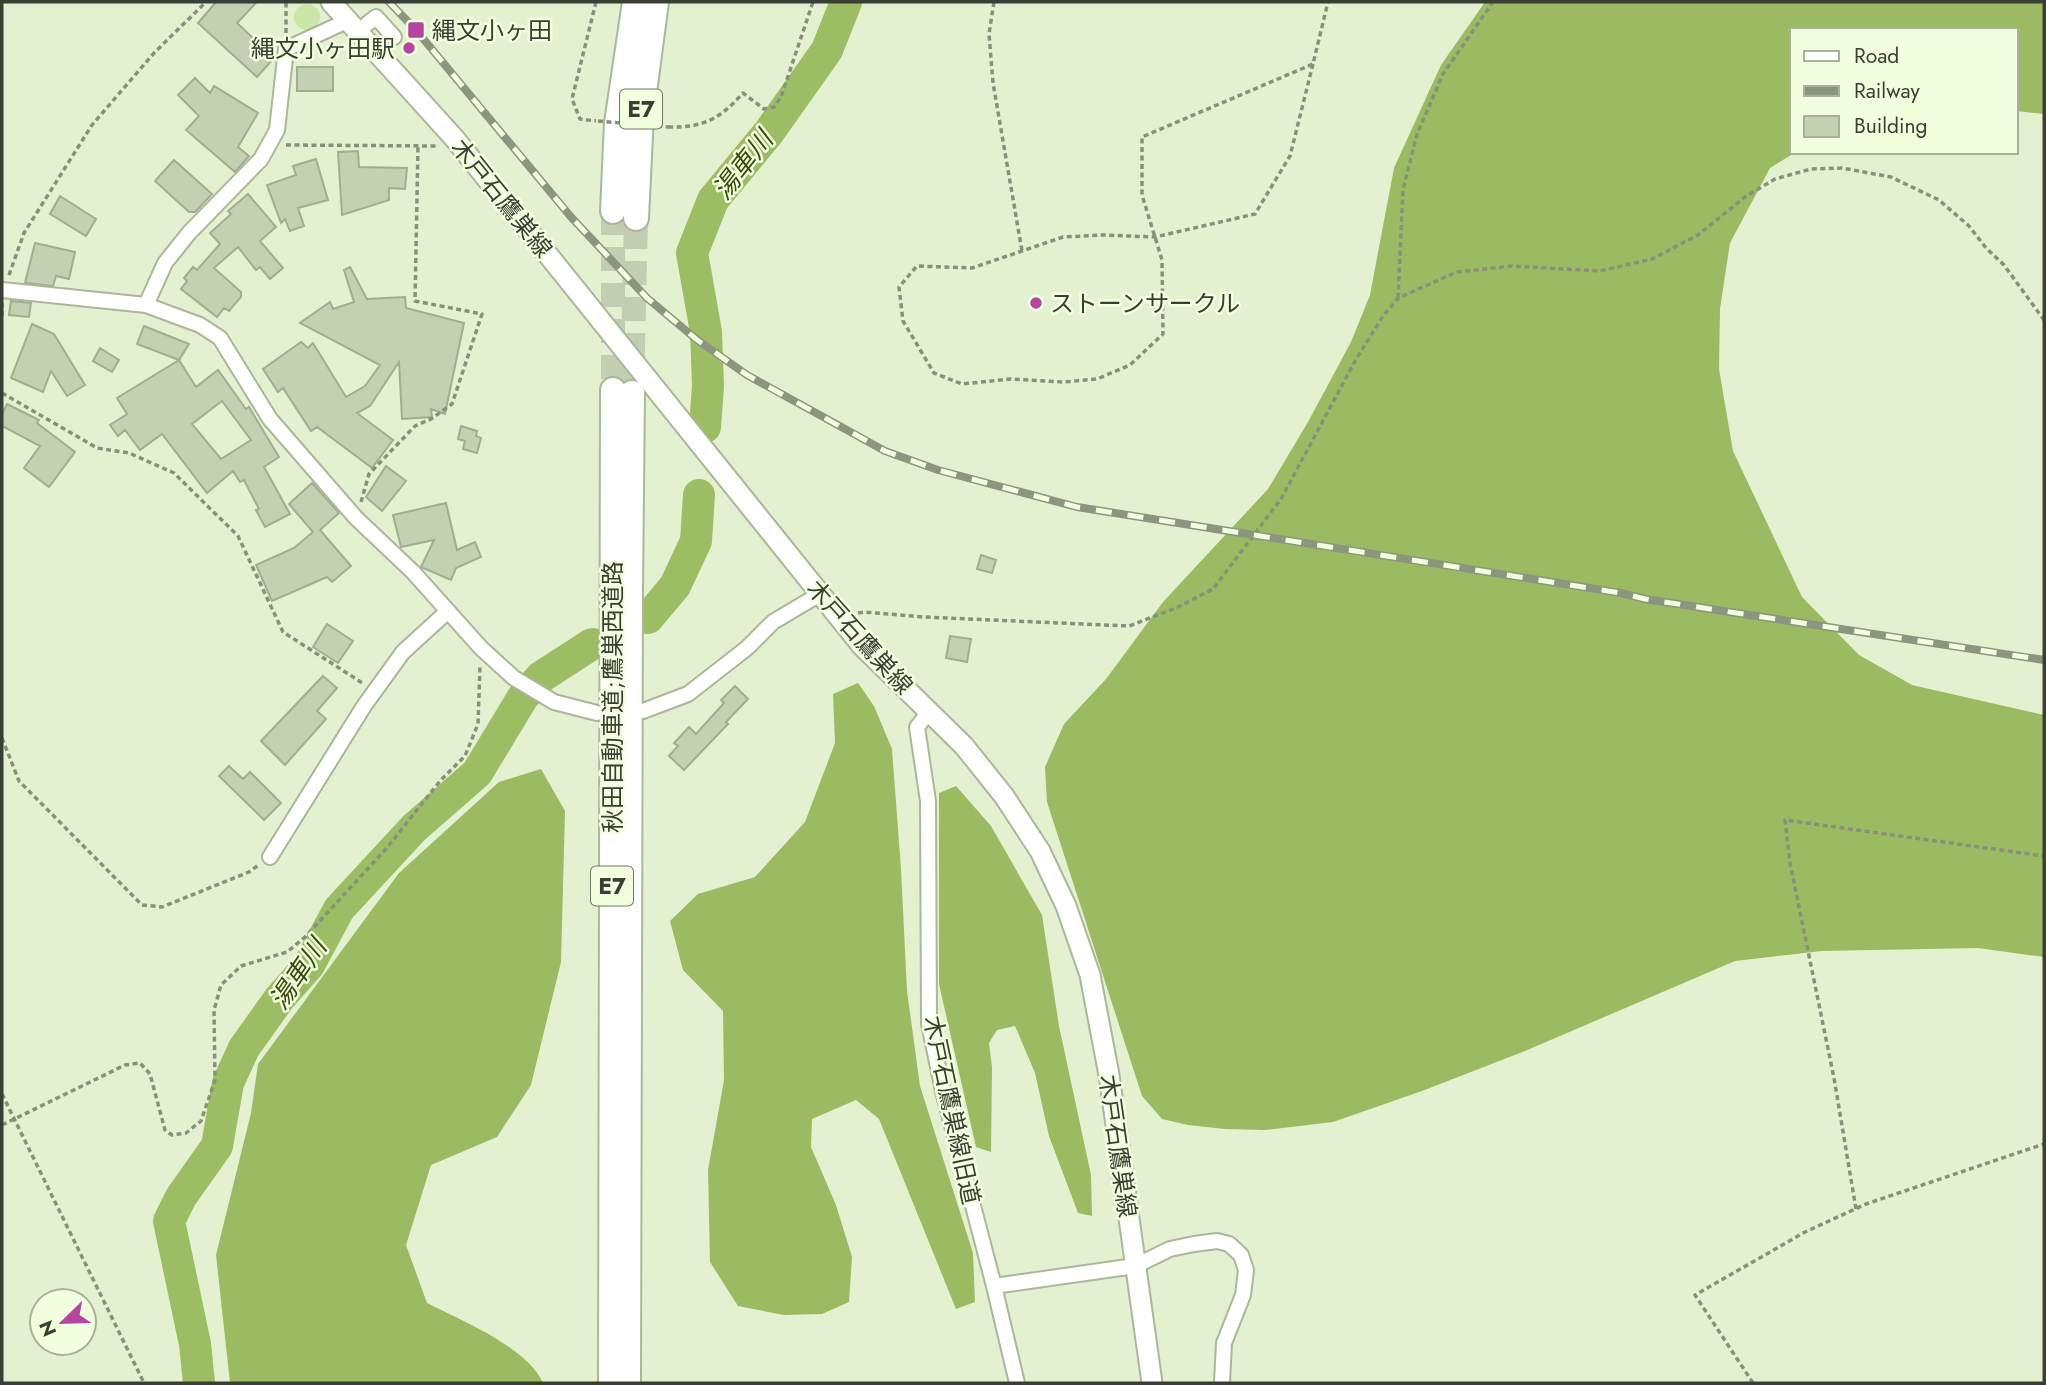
<svg xmlns="http://www.w3.org/2000/svg" width="2046" height="1385" font-family="Jost,'Noto Sans JP',sans-serif">
<rect width="100%" height="100%" fill="#e4f1d1"/>
<path fill="#cde5a7" d="M294 17a13 13 0 1 1 26 0a13 13 0 1 1-26 0Z"/>
<path fill="#9bba61" d="M1485 2H2044V114L2016 111V30H1792V152H1796L1770 168 1730 243 1720 309 1719 369 1733 451 1802 597 1859 655 1912 685 2044 715V957L1978 948 1822 951 1735 961 1525 1051 1422 1091 1333 1122 1265 1130 1225 1129 1188 1125 1162 1119 1142 1096 1047 802 1045 767 1064 724 1106 679 1163 602 1268 489 1308 422 1351 342 1370 295 1394 168 1441 65Z
M858 683 874 706 892 749 901 869 907 991 920 1086 973 1253 975 1302 956 1309 879 1119 856 1100 812 1119 811 1147 836 1205 852 1257 849 1302 822 1314 784 1315 738 1306 710 1262 708 1170 724 1080 723 1011 683 970 670 921 698 894 755 877 805 822 835 743 833 694Z
M541 769 565 811 561 962 531 1085 497 1137 431 1165 406 1245 427 1303C461 1320 528 1348 543 1383H230L216 1255 251 1113 258 1064 399 873 499 782Z
M956 786 991 826 1042 915 1059 1026 1091 1175 1092 1216 1078 1213 1049 1136 1035 1073 1015 1026 997 1030 989 1043 992 1067 991 1152 976 1147 939 984V793Z"/>
<g fill="none" stroke-linecap="round" stroke-linejoin="round">
<path stroke="#9dbd64" stroke-width="32" d="M705 427 708 386 706 332 692 253 713 200 769 132 827 50 846 2
M648 618 675 586 696 541 699 495
M199 1383 195 1344 169 1221 181 1197 217 1146 228 1083 244 1048 279 999 309 965 339 909 414 828 477 773 523 697 541 677 592 644"/>
</g>
<path fill="#c3d0b1" stroke="#a1ad8f" stroke-width="2" fill-rule="evenodd" d="M216 2H257L237 23 274 58 257 77 198 23Z
M297 67H333V91H297Z
M195 78 210 93 214 86 258 113 238 147 249 156 235 172 186 130 199 116 178 95Z
M358 151 359 167 407 168 405 189 389 188V200L342 215 338 152Z
M316 159 328 200 298 208 304 226 290 231 285 219 281 223 267 185 296 175 293 166Z
M174 160 212 194 195 212H189L155 181Z
M248 194 276 227 260 241 283 268 270 279 260 267 256 270 238 247 214 268 241 292V297L229 311 224 308 217 317 181 289 187 281 184 278 193 267 197 270 220 244 210 233 231 214 228 211Z
M60 196 96 219 86 236 50 214Z
M35 243 75 252 69 279 56 276 53 286 25 283Z
M350 267 367 299 405 297 406 308 464 323 445 414 431 409 432 417 402 419 399 362 370 406 357 413 393 440 372 468 317 427 311 431 283 388 278 392 263 369 301 342 308 348 313 343 346 397 365 386 380 365 300 323 330 302 333 309 354 302 344 270Z
M11 301 31 303 29 317 9 315Z
M32 324 54 334 85 385 67 396 51 371 43 392 11 378Z
M144 326 189 344 179 360 196 387 218 370 246 409 249 407 279 457 264 467 290 514 265 527 256 510 259 509 244 480 240 482 233 471 207 493 162 434 140 450 125 430 118 436 110 425 127 414 117 398 179 360 137 344ZM222 401 251 440 221 459 192 424Z
M100 348 119 360 112 372 93 361Z
M7 404 39 420 37 423 75 452 49 487 24 468 40 446 2 426V414Z
M461 426 477 431 476 436 481 438 477 453 463 449 465 441 458 439Z
M386 466 406 481 382 511 366 497Z
M312 483 339 513 320 530 351 566 332 582 327 577 272 601 256 565 294 548 313 532 289 504Z
M446 503 457 550 475 542 481 557 456 568 451 580 421 567 434 540 401 547 393 515Z
M981 555 996 560 992 573 977 569Z
M327 624 353 641 338 663 313 647Z
M950 636 971 639 967 662 946 658Z
M323 676 337 688 317 711 326 719 285 765 261 741Z
M735 686 748 699 726 722 728 724 684 770 669 756 678 746 674 743 689 727 696 734 724 703 721 700Z
M229 766 243 779 250 772 281 803 264 820 219 776Z"/>
<g fill="none" stroke-linecap="round" stroke-linejoin="round">
<path stroke="#c2cdb1" stroke-width="24" stroke-dasharray="24 12" stroke-linecap="butt" d="M613 211V390
M632 393 636 218"/>
<defs>
<path id="street" d="M367 24 376 17 394 37
M2 290 146 305 200 325 220 338 270 419 356 518 413 572 481 648 514 678 554 702 597 713
M146 305 165 263 189 233 261 159 277 130 286 49 347 21
M643 711 688 694 747 648 773 622 820 594
M929 712 917 727 928 801 929 1024 943 1091 994 1286 1017 1383
M270 857 364 706 403 652 448 611
M994 1286 1135 1266 1170 1249 1194 1244 1217 1241 1229 1244 1241 1255 1246 1270 1243 1295 1224 1343 1222 1383"/>
<path id="secondary" d="M331 2 455 139 862 646 964 746 1004 796 1040 851 1066 906 1090 975 1109 1075 1152 1383"/>
<path id="highway" d="M613 211 617 123 635 2
M636 218 641 115 656 2
M611 1383 613 390
M628 1383 630 590 632 393"/>
</defs>
<use href="#street" stroke="#abb798" stroke-width="18"/>
<use href="#secondary" stroke="#abb798" stroke-width="23"/>
<use href="#highway" stroke="#abb798" stroke-width="28"/>
<path stroke="#87907b" stroke-width="3.5" stroke-dasharray="5 3.5" stroke-linecap="butt" d="M596 2 572 99 580 119 596 121
M994 2 989 34 993 83 1022 251
M286 33V2
M1313 64 1290 156 1255 214 1155 237 1103 235 1063 237 972 268 917 266 899 287 903 321 934 373 962 384 1010 379 1064 382 1097 379 1130 365 1163 334 1162 260 1142 195V137L1313 64 1328 2
M668 127C703 128 720 119 743 93L764 109 774 107 781 97 813 2
M286 145 439 146
M9 275 24 233 92 125 154 53 206 2
M1398 298 1403 190 1417 134 1443 74 1493 2
M2 316V303
M2 393 97 448 129 453 174 473 238 536 283 632 364 684
M361 502 369 474 415 426 431 419 452 404 482 314 415 301 418 146
M858 613 864 612 923 617 1129 626 1176 608 1213 589 1281 499 1355 361 1383 316 1398 298 1457 272 1512 266 1600 271 1652 259 1698 235 1745 197 1775 179 1811 169 1842 168 1891 177 1939 200 1969 226 1986 248 2004 265 2044 320
M2 738 19 781 142 905 162 907 249 872 260 864
M2 1094 144 1383
M2 1125 125 1065 140 1063 150 1074 165 1130 172 1135 186 1133 201 1121 215 1080 214 1010 221 985 241 966 287 952 305 937 386 849 440 781 465 756 478 724 480 667
M1856 1209 1834 1078 1790 863 1785 820 2044 856
M1753 1383 1695 1295 1805 1232 1866 1204 2044 1144"/>
<use href="#street" stroke="#fff" stroke-width="14"/>
<use href="#secondary" stroke="#fff" stroke-width="19"/>
<use href="#highway" stroke="#fff" stroke-width="24"/>
<defs>
<path id="rail" d="M389 2 416 30 571 217 647 298 696 339 747 375 885 451 938 470 1077 507 1621 593 1645 599 2044 660"/>
</defs>
<use href="#rail" stroke="#8c957f" stroke-width="8"/>
<use href="#rail" stroke="#f2ffde" stroke-width="5" stroke-dasharray="16" stroke-linecap="butt"/>
<path stroke="#87907b" stroke-width="3.5" stroke-dasharray="5 3.5" stroke-linecap="butt" d="M598 121 668 127"/>
</g>
<g fill="#b545a1" stroke="#f2ffde" stroke-width="2.5">
<rect x="407" y="21" width="18" height="18" rx="3.5"/>
<circle cx="409" cy="48" r="7"/>
<circle cx="1036" cy="303" r="7"/>
</g>
<g text-anchor="middle" dominant-baseline="central" stroke-width="5" stroke-linejoin="round" paint-order="stroke">
<g fill="#f2ffde" stroke="#717966" stroke-width="2">
<rect x="620" y="89.5" width="42" height="39" rx="5"/>
<rect x="591" y="866.5" width="42" height="39" rx="5"/>
</g>
<g font-size="23" font-weight="bold" fill="#3a3f33">
<text x="641" y="109">E7</text>
<text x="612" y="886">E7</text>
</g>
<g font-size="24" fill="#3a3f33" stroke="#f2ffde" text-anchor="start">
<text x="432" y="30">縄文小ヶ田</text>
<text x="395" y="48" text-anchor="end">縄文小ヶ田駅</text>
<text x="1050" y="303">ストーンサークル</text>
</g>
<g font-size="24" fill="#3a3f33" stroke="#f2ffde">
<text transform="translate(502 198) rotate(51)">木戸石鷹巣線</text>
<text transform="translate(860 637) rotate(48)">木戸石鷹巣線</text>
<text transform="translate(612 697) rotate(-90)">秋田自動車道;鷹巣西道路</text>
<text transform="translate(952 1110) rotate(78)">木戸石鷹巣線旧道</text>
<text transform="translate(1118 1146) rotate(82)">木戸石鷹巣線</text>
</g>
<g font-size="26" font-style="italic" fill="#384c09" stroke="#f2ffde">
<text transform="translate(743 165) rotate(-52)">湯車川</text>
<text transform="translate(298 974) rotate(-56)">湯車川</text>
</g>
</g>
<rect width="2046" height="1385" fill="none" stroke="#3a3f33" stroke-width="7"/>
<rect x="1790" y="28" width="228" height="126" fill="#f2ffde" stroke="#a8b29a" stroke-width="2"/>
<rect x="1804" y="51" width="35" height="10" fill="#ffffff" stroke="#a8b29a" stroke-width="2"/>
<text x="1854" y="63" font-size="21" fill="#3a3f33">Road</text>
<rect x="1804" y="86" width="35" height="10" fill="#8c957f" stroke="#a8b29a" stroke-width="2"/>
<text x="1854" y="98" font-size="21" fill="#3a3f33">Railway</text>
<rect x="1804" y="116" width="35" height="21" fill="#c3d0b1" stroke="#a8b29a" stroke-width="2"/>
<text x="1854" y="133" font-size="21" fill="#3a3f33">Building</text>
<g transform="translate(63 1322) rotate(247)"><circle r="33" fill="#f2ffde" stroke="#a8b29a" stroke-width="2"/>
<path d="M0-5L12 26L0 18L-12 26Z" fill="#b545a1"/>
<text y="-10" font-size="19" font-weight="bold" text-anchor="middle" fill="#3a3f33">N</text>
</g>
</svg>
